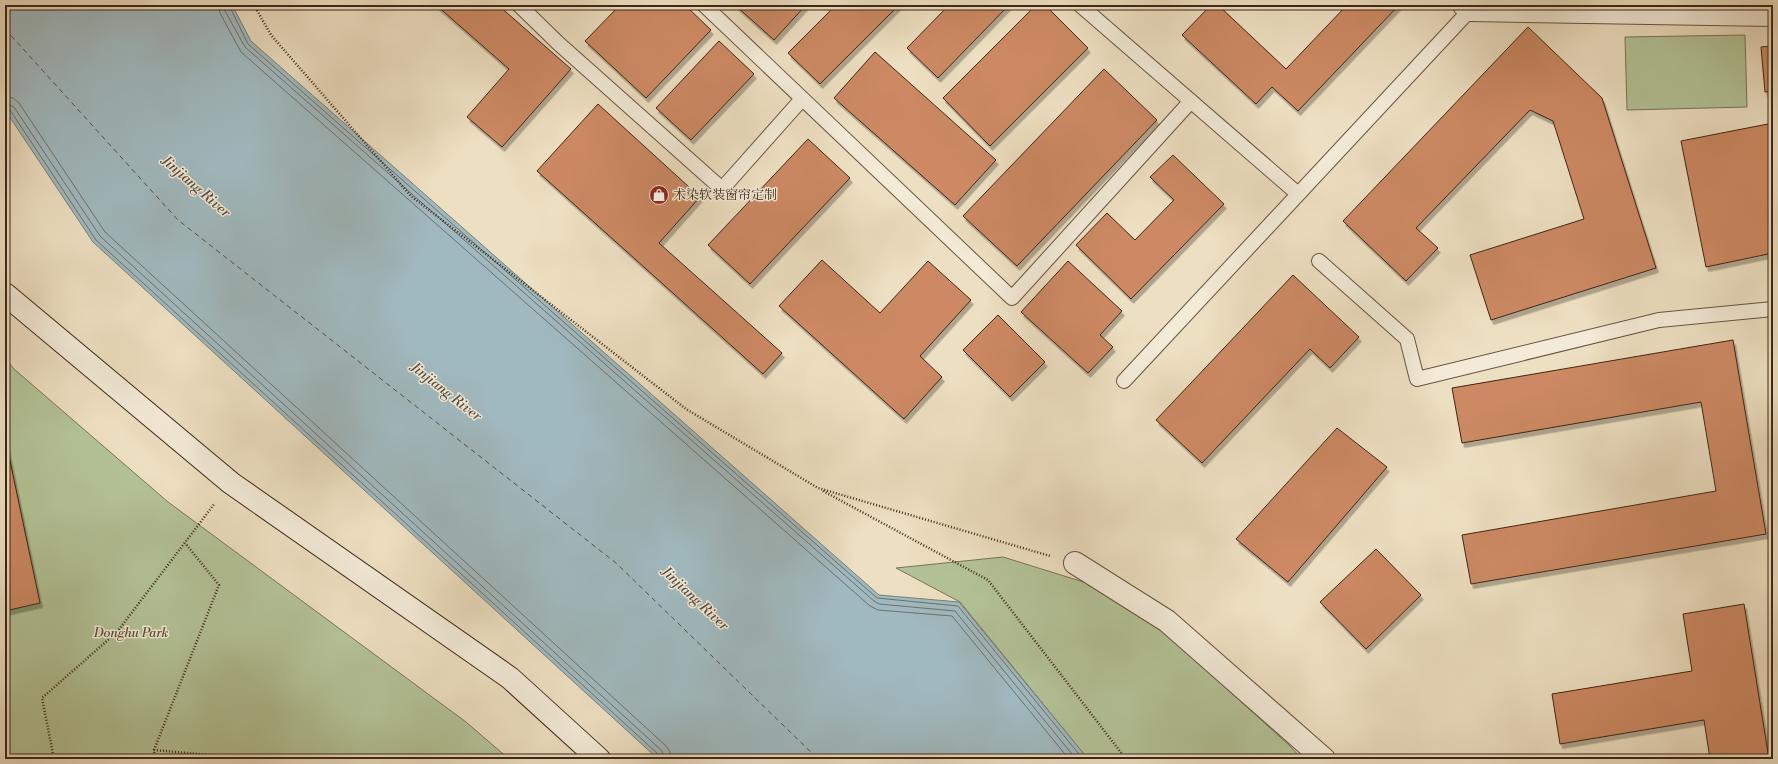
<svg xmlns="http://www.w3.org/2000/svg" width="1778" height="764" font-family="'Libre Bodoni','Noto Serif SC',serif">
<defs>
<filter id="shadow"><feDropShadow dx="2.5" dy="4.5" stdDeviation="0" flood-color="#0004"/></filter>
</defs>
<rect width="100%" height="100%" fill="#eddfc1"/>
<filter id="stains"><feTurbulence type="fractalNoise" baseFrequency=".005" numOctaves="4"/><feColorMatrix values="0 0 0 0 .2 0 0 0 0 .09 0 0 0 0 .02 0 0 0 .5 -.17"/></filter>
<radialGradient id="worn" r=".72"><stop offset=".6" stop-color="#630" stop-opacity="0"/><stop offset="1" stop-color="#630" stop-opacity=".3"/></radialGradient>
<path fill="#b3c397" stroke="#787456" d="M1745 35 1747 107 1627 110 1625 37Z
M5 358 14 369 168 502 466 722 509 759H5Z
M1003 557 1122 594 1290 746 1302 759H1088L960 602 896 568Z"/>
<path fill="#a0b9bf" stroke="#787e7b" d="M5 5H232L251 41 879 595 959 602 1088 759H658L93 242 5 110Z"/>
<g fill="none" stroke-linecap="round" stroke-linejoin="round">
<path stroke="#6e706a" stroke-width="1" d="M218 5 220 13 241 52 870 606 878 610 952 616 1069 759
M224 5 225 11 245 47 874 601 879 604 955 611 1076 759
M229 5 248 44 877 598 958 606 1083 759
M5 97 13 98 19 103 105 232 666 746 670 752 671 759
M5 103 14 107 100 236 662 751 665 759
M5 108 10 110 96 240 658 754 660 759"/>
<path stroke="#564b40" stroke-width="1" stroke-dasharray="5 4" stroke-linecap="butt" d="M5 29 178 220 616 563 818 759"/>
</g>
<path fill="#cc8963" stroke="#3d2616" filter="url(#shadow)" d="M436 5H498L571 69 502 147 467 117 509 69Z
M620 5H685L711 30 646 98 585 41Z
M735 5H806L774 40Z
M836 5H899L820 84 788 53Z
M949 5H1009L938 78 907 48Z
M1036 5H1045L1088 48 990 146 943 98Z
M1211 5H1218L1286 69 1347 5H1399L1298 111 1272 87 1256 104 1182 35Z
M1528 27 1602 98 1656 268 1491 320 1470 255 1584 219 1553 121 1530 110 1416 228 1438 248 1406 281 1343 221Z
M719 41 754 74 691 140 656 108Z
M1773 46V91L1765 92 1761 47Z
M875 52 996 160 955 205 834 98Z
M1104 69 1157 120 1017 266 963 216Z
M598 104 700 197 659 243 782 353 763 374 537 171Z
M1773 123V253L1706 267 1681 141Z
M808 139 850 178 750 284 708 245Z
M1173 155 1224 204 1131 299 1076 245 1107 213 1135 240 1174 200 1150 177Z
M822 260 880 313 928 261 971 300 920 356 942 377 904 419 779 306Z
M1068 261 1122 311 1100 335 1113 347 1088 373 1021 312Z
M1293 275 1359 337 1330 368 1310 349 1202 463 1156 420Z
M998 315 1045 362 1010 397 963 350Z
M1733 340 1766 534 1471 584 1462 535 1716 491 1701 402 1462 443 1452 388Z
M1337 428 1387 467 1288 582 1236 539Z
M5 437 40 603 5 611Z
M1376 549 1421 595 1366 649 1320 602Z
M1744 604 1769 759H1710L1704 720 1560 744 1552 694 1692 671 1683 614Z"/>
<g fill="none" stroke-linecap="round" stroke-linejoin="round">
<defs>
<path id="lane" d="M519 5 558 43 722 189 802 99
M704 5 1012 298 1191 101
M1080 5 1298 194
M1319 261 1407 339 1417 379 1659 320 1773 309
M1124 381 1470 10"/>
<path id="street" d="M1464 5 1470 10 1773 15
M1075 563 1167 621 1324 759"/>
<path id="secondary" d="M5 294 231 483 510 678 599 759"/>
</defs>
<use href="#lane" stroke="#695441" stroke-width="16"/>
<use href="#street" stroke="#695441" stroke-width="24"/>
<use href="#secondary" stroke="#3d2616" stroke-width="24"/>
<path stroke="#3d2616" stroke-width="2.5" stroke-dasharray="1 2" stroke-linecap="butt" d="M254 5 271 35 411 196 686 409 818 488 1050 556
M823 491 988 580 1126 759
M154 750 253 759
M54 759 42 698 117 632 215 503
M155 759 154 750 219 585 185 543"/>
<use href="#lane" stroke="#f3ead7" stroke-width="14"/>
<use href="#street" stroke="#f3ead7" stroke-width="22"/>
<use href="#secondary" stroke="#f3ead7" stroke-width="22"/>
</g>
<defs>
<symbol id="shop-disc" viewBox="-11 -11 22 22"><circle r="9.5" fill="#8f2418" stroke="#f3ead7"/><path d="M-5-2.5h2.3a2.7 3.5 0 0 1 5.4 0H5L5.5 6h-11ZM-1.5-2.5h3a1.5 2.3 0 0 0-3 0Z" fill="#fff"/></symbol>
</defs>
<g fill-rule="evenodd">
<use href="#shop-disc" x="648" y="184" width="22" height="22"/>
</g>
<g text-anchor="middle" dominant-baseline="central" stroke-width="3" stroke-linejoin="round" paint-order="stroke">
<g font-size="13" fill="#3d2616" stroke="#f3ead7" text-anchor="start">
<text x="673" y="195">术染软装窗帘定制</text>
</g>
<g font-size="13" font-style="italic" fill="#5a4d36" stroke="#f3ead7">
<text x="131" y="633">Donghu Park</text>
</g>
<g font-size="14" font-style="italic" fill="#564b40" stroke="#f3ead7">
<text transform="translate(196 187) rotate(41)">Jinjiang River</text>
<text transform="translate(446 392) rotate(38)">Jinjiang River</text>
<text transform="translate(695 599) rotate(43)">Jinjiang River</text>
</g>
</g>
<rect width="1778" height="764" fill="none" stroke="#eddfc1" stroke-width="20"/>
<rect x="6" y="6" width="1766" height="752" fill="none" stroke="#3d2616" stroke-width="2"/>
<rect x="10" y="10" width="1758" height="744" fill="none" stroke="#3d2616"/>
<rect width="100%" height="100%" filter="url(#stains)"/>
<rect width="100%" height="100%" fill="url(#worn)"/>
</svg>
